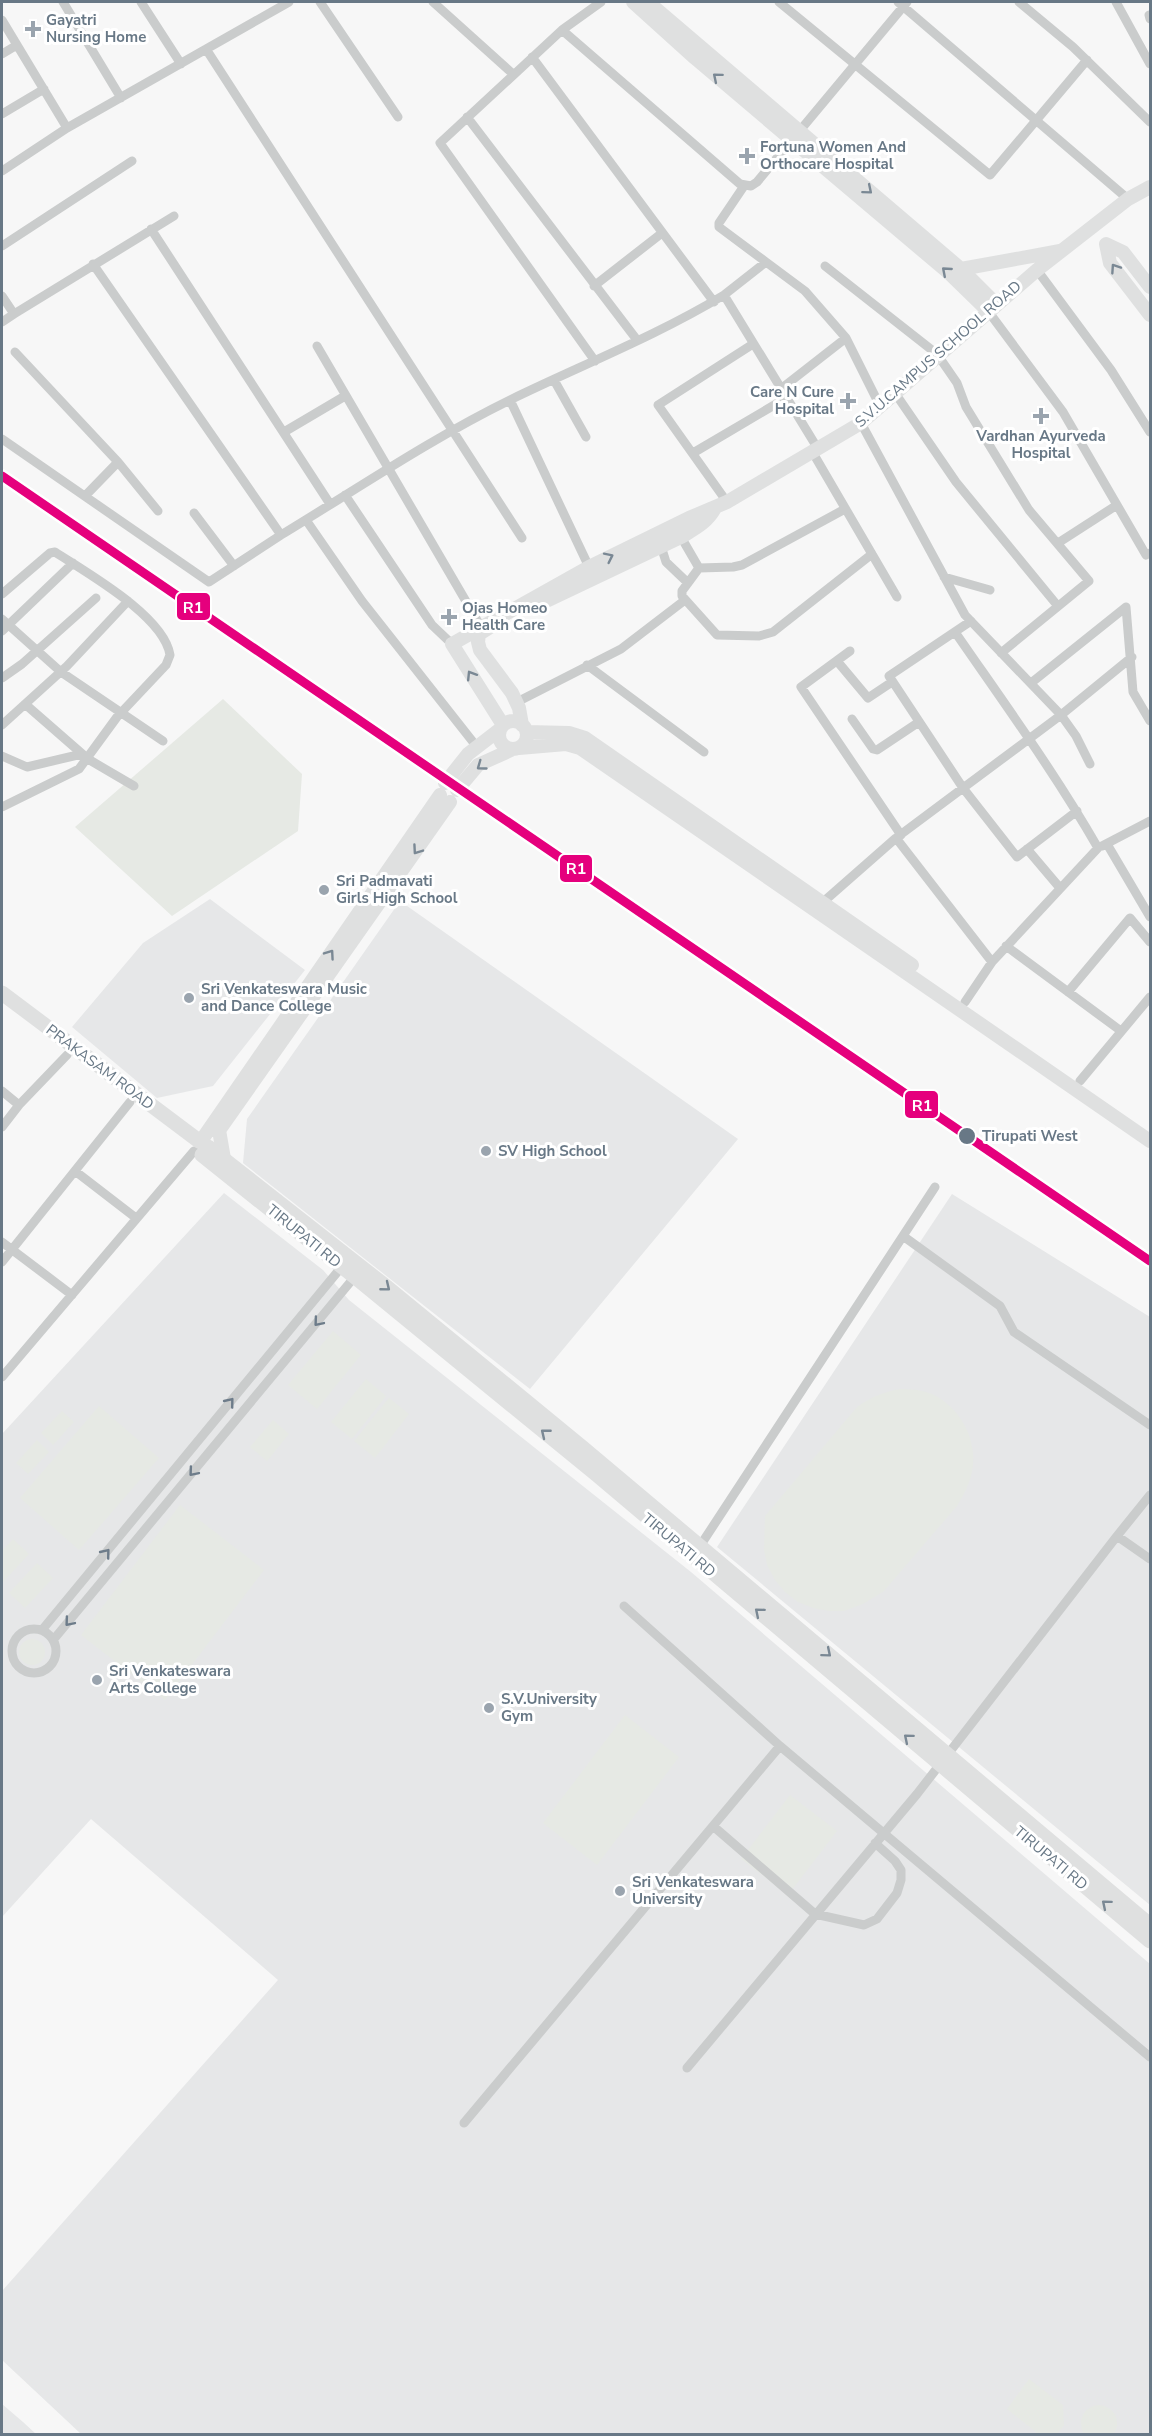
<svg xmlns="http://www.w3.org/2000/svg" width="1152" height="2436" font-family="'Nunito Sans',sans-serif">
<rect width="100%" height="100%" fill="#f7f7f7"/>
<path fill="#e6e7e8" d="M210 899 305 970 213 1086 157 1098 72 1027 143 943Z
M400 901 738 1139 530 1389 243 1163 247 1119Z
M224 1193 323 1270 349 1300 691 1572 1150 1964V2434H81L2 2360V2291L278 1980 91 1819 2 1917V1434Z
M952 1194 1150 1317V1905L717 1547Z
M2 2404 23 2422 36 2434H2Z"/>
<path fill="#e6e9e4" d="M223 699 302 774 298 831 172 916 75 827Z
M333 1331 361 1355 317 1409 288 1385Z
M366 1379 386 1396 352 1439 331 1422Z
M900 1389C911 1389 922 1390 932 1394 962 1408 980 1444 971 1476 968 1487 963 1496 957 1506L884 1591 863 1604 844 1611H829L813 1608 798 1602 785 1592 775 1580 767 1565 764 1550 765 1516 857 1407C871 1397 883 1392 900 1389Z
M389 1398 409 1414 375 1458 354 1441Z
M99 1406 159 1458 79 1550 20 1498Z
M62 1411 74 1422 53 1445 41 1433Z
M273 1420 289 1434 267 1461 250 1447Z
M37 1440 49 1452 28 1474 16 1463Z
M180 1505 264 1570 165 1700 81 1635Z
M13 1539 29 1554 2 1583V1551Z
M37 1563 53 1578 25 1608 9 1593Z
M19 1652a13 13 0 1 1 26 0a13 13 0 1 1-26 0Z
M625 1715 679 1757 597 1865 543 1823Z
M790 1795 837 1831 788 1895 741 1859Z
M1029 2379 1063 2405 1064 2425 1057 2434H1035L1036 2432 1007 2409Z
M1098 2405C1114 2406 1122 2420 1114 2434L1083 2433C1078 2419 1083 2408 1098 2405Z"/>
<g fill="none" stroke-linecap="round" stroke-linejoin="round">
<path stroke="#cacccc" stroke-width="9" d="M63 2 121 98
M141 2 181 64
M320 2 398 117
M433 2 513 74
M779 2 990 175 1087 60
M898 2 1128 199
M1019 2 1073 47 1150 122
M1116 2 1150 64
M1149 15 1150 19
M2 20 67 128
M562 30 740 184 751 186 757 182 907 2
M206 49 522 538
M2 54 17 45
M532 57 714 302
M2 114 44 89
M467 117 637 340
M2 171 67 128 289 2
M744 186 719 223V227L766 262
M151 229 330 504
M2 246 132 161
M825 266 937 354 957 383 966 407 1029 510 1089 581 1001 653
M1037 270 1111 370 1150 432
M594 286 662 233
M724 295 766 262 805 291 846 338 880 406
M2 296 14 314 2 322
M988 311 1063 412 1117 505 1058 543
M14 314 174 216
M317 346 481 627
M15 352 118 462 85 496
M595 361 440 143 562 30 601 2
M554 380 586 437
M782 388 846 338
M895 393 956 482 1057 605
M510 400 589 567
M284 432 345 396
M2 439 209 582 281 535 93 264
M693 453 788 397
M813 453 897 597
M118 462 158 511
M345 495 432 625 452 644
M727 502 658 405 753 344
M1117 505 1146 555 1150 553
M845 509 742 565 733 567 699 568 682 591V596L717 635 759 636 773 632 872 554
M194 513 234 566
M306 520 362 601 477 747
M281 535C357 489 432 438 512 399 582 365 656 336 724 295L818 449
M681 537 699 568
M661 546 666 562 688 583
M944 577 990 590
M2 594 50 553 55 552C87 573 164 616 170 655L166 665 117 717 79 769 2 807
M1126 607 1133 692 1150 721
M2 619 61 672 163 741
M971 621 889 676 963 788 1017 857 1077 811
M2 631 73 563
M850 651 801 687 901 835
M837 661 868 698 892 682
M587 665 704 752
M2 678 22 664 96 598
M1031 683 1126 607
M517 702 621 649 685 600
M25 704 88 759 134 786
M852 719 873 749 877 750 919 722
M2 725 67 666 128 601
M2 756 27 767 82 754
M1090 764 1076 736 1061 715 1132 657
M896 838 992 962 1098 848C1055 773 1004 703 955 632
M1107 844 1150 917
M1102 846 1150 821
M1027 849 1060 888
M822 903 896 838 1061 715 965 615 861 423
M1006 946 1121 1031
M1068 992 1130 918 1150 942
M965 1002 992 962
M1080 1081 1150 997
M2 1091 19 1105
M2 1127 19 1105 67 1055
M75 1171 136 1218
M903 1236 1000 1306 1014 1332 1150 1425
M2 1242 72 1295
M2 1262 130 1102
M2 1377 194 1151
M1117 1536 1150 1495
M700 1546 935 1187
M624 1606 780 1746 1150 2057
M12 1651a22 22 0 1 1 44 0a22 22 0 1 1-44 0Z
M42 1630 344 1264
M54 1639 357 1274
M713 1826 815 1914 864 1925 877 1919 897 1893 901 1880V1870L895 1861 875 1843
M687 2068 917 1794 1117 1536 1150 1559
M464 2123 780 1746"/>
<path stroke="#dfe0e0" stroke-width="14" d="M633 2 695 58 949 273 988 311
M648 2 961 269 996 304
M961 269 1060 251
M1150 287 1123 252 1106 244 1110 263 1150 315
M540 604 681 537C694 529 707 523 715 508
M490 627 479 634 478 642 480 650 512 693 519 708 522 725
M499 735a14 14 0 1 1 28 0a14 14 0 1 1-28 0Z
M503 725 452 644 589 567 689 518 727 502 861 423 1037 270 1128 199 1150 187
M527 732 569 733 585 738 912 965
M519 748 566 744 580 748 1150 1141
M445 783 468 754 499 730
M457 790 478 765 511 750
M220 1129 450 802
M219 1130 224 1159
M201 1141 440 795"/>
<path stroke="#dfe0e0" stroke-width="15" d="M2 993 199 1141
M208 1147 384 1285 583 1448 1150 1925
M202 1155 355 1277 596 1474 1150 1941"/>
<defs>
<path id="rail" d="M2 476 1150 1261"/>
</defs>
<use href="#rail" stroke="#c1c2c4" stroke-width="5"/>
<use href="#rail" stroke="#fff" stroke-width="3" stroke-dasharray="9" stroke-linecap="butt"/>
<defs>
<path id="rail-1" d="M2 476 1150 1261"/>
</defs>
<use href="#rail-1" stroke="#fff" stroke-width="14"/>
<use href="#rail-1" stroke="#e5007d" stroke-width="9"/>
</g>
<defs><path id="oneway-chevron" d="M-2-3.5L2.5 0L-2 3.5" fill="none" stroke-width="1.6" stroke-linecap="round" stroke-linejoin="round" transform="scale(1.5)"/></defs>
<g stroke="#7a8894">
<use href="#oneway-chevron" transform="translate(717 77) rotate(-140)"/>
<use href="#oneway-chevron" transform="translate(868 190) rotate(40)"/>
<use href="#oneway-chevron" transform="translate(1115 268) rotate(-124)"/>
<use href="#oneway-chevron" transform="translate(946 271) rotate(-139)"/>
<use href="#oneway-chevron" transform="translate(609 557) rotate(-26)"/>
<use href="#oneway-chevron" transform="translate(471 675) rotate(-122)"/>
<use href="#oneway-chevron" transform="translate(481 766) rotate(144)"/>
<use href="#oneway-chevron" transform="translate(417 850) rotate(125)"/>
<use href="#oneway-chevron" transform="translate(330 954) rotate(-55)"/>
<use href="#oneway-chevron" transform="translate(386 1287) rotate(39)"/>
<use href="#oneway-chevron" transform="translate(545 1433) rotate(-141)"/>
<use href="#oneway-chevron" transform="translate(759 1612) rotate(-140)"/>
<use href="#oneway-chevron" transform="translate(827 1653) rotate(40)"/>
<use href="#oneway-chevron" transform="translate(908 1738) rotate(-140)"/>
<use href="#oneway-chevron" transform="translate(1106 1904) rotate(-140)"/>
</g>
<g stroke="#6d7c8a">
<use href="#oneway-chevron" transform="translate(318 1322) rotate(130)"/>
<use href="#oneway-chevron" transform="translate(230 1402) rotate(-51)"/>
<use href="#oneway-chevron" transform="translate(193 1472) rotate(130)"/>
<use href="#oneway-chevron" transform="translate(106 1553) rotate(-51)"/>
<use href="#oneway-chevron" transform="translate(69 1622) rotate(130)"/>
</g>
<g fill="#9aa4ae" stroke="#fff" stroke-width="2">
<path d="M30 20h6v6h6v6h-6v6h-6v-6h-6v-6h6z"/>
<path d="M744 147h6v6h6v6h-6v6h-6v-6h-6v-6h6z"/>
<path d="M845 392h6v6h6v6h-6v6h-6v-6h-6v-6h6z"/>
<path d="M1038 407h6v6h6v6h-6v6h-6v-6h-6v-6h6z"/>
<path d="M446 608h6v6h6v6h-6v6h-6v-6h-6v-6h6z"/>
<circle cx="324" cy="890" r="6"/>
<circle cx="189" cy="998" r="6"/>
<circle cx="486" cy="1151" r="6"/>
<circle cx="97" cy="1680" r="6"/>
<circle cx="489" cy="1708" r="6"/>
<circle cx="620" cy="1891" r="6"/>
</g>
<circle fill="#687886" stroke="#fff" stroke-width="2" cx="967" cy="1136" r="9"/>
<g text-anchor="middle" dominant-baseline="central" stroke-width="6" stroke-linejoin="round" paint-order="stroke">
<g font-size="15" font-weight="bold" fill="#687886" stroke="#fff" text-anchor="start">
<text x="46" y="20">Gayatri<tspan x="46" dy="17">Nursing Home</tspan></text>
<text x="760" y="147">Fortuna Women And<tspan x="760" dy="17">Orthocare Hospital</tspan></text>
<text x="834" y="392" text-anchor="end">Care N Cure<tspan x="834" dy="17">Hospital</tspan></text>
<text x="1041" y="436" text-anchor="middle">Vardhan Ayurveda<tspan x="1041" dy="17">Hospital</tspan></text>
<text x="462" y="608">Ojas Homeo<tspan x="462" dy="17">Health Care</tspan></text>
<text x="336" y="881">Sri Padmavati<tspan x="336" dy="17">Girls High School</tspan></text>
<text x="201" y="989">Sri Venkateswara Music<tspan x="201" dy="17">and Dance College</tspan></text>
<text x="498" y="1151">SV High School</text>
<text x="109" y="1671">Sri Venkateswara<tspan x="109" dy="17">Arts College</tspan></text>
<text x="501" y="1699">S.V.University<tspan x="501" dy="17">Gym</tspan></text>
<text x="632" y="1882">Sri Venkateswara<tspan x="632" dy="17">University</tspan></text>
</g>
<g font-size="15" fill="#687886" stroke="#fff">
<text transform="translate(938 354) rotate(-41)">S.V.U.CAMPUS SCHOOL ROAD</text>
<text transform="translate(100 1067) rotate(37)">PRAKASAM ROAD</text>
<text transform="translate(304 1236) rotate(39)">TIRUPATI RD</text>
<text transform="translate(679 1545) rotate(40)">TIRUPATI RD</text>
<text transform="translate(1051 1858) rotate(40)">TIRUPATI RD</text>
</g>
<g font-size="15" font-weight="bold" fill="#687886" stroke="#fff" text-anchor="start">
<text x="982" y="1136">Tirupati West</text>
</g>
</g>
<g stroke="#fff" stroke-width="2">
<rect x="176" y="592" width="35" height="29" rx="6" fill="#e5007d"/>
<rect x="559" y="854" width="34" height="29" rx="6" fill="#e5007d"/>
<rect x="904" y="1090" width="35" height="29" rx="6" fill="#e5007d"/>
</g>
<g font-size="16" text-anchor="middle" font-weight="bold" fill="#fff">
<text x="193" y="613">R1</text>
<text x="576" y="874">R1</text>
<text x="922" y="1111">R1</text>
</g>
<rect width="1152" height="2436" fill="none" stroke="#687886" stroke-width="6"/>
</svg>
